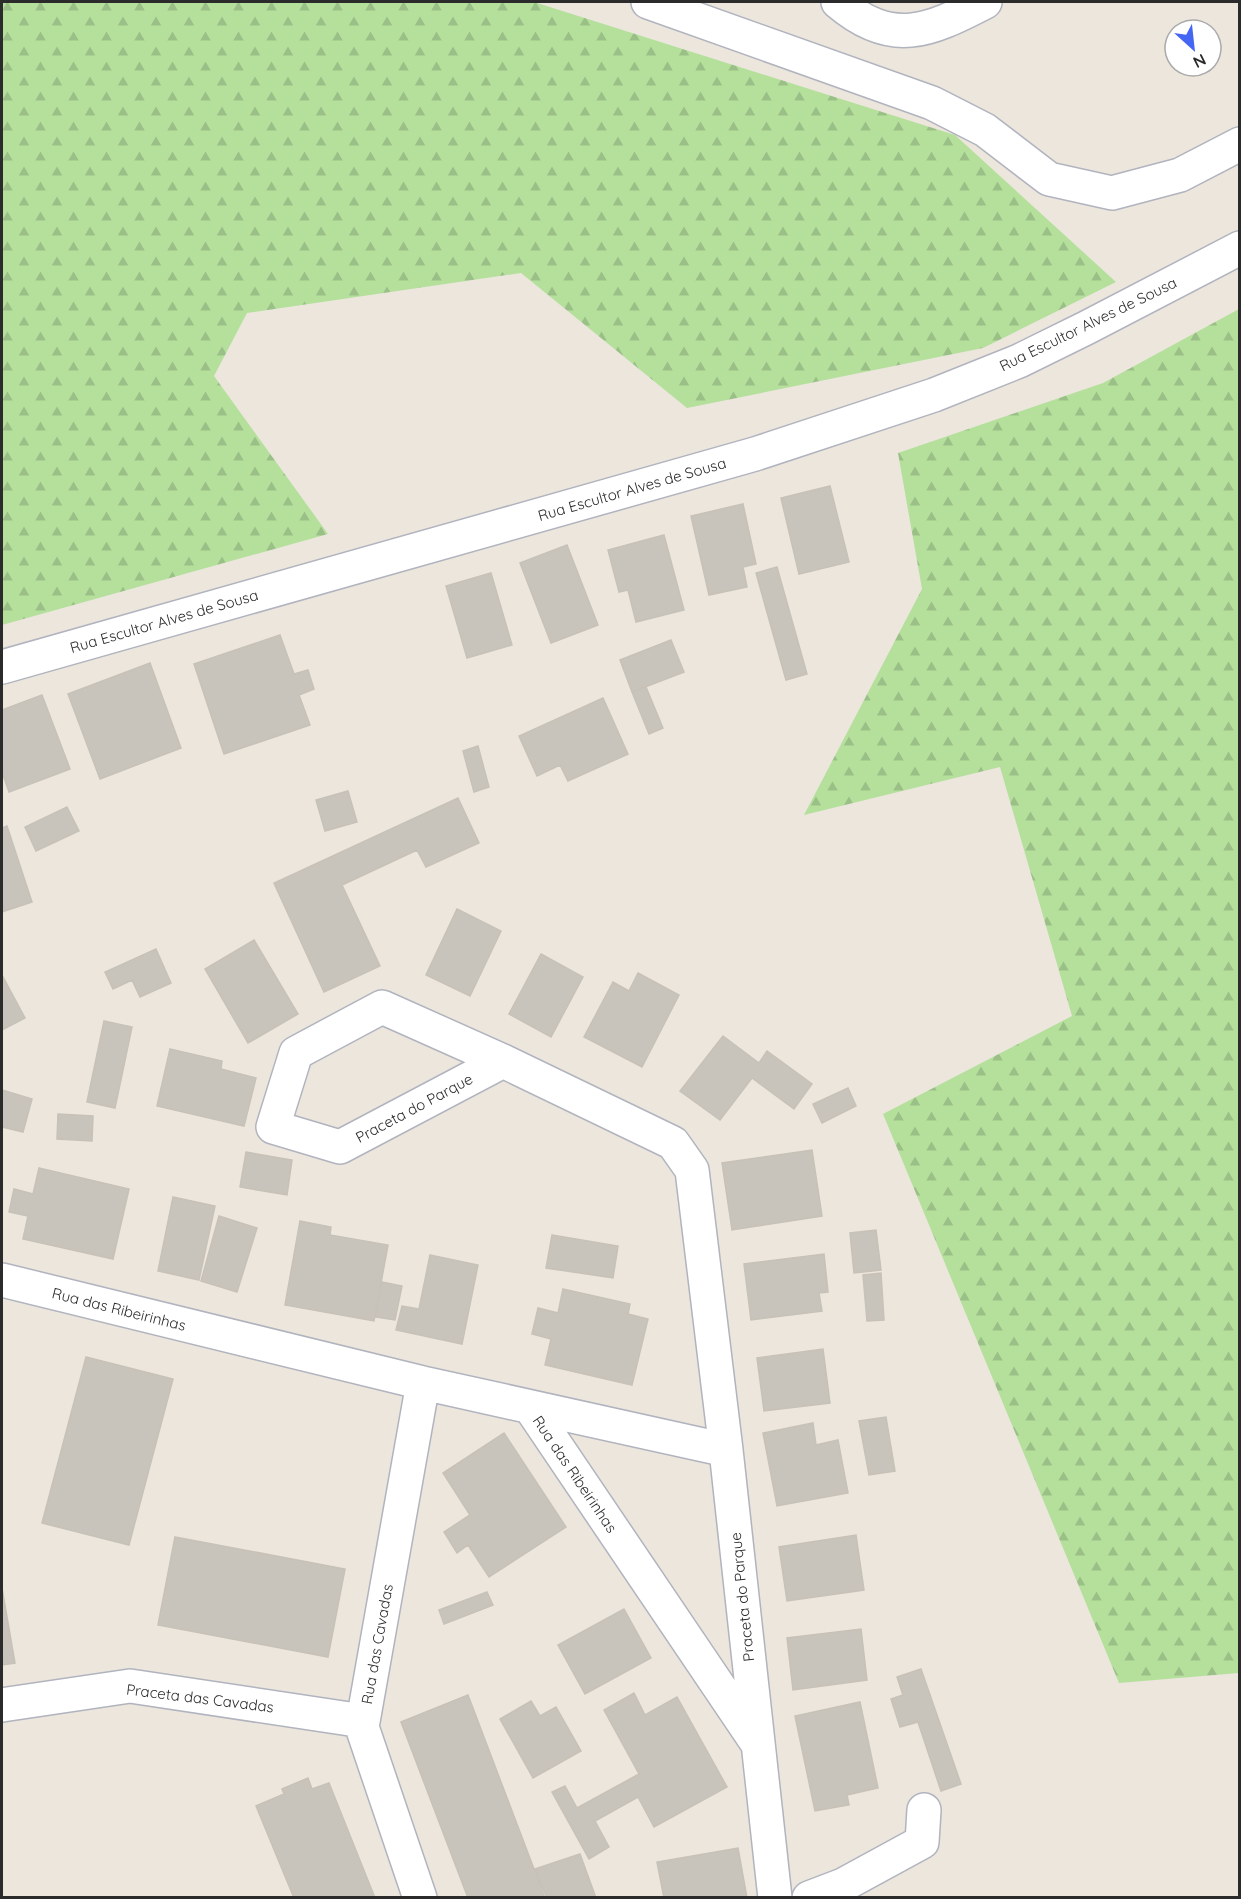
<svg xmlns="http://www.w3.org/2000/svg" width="1241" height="1899" font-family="Quicksand,sans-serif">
<defs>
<pattern id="forest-firs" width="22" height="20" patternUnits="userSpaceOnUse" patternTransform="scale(1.5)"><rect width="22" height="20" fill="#b4e09c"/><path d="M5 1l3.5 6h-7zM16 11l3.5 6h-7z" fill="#9bc087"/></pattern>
</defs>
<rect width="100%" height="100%" fill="#ece6dd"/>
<path fill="url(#forest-firs)" d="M2 2H534L955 135 1116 282 983 348 687 408 521 273 247 313 214 376 328 534 2 625Z
M1239 309V1673L1119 1683 883 1114 1072 1016 1000 767 804 815 922 589 898 453 1103 383Z"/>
<path fill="#c8c4bc" stroke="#c7c1b7" stroke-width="1.5" d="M830 486 849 562 799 574 781 498Z
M743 504 756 564 743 567 747 587 709 595 691 516Z
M664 535 684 610 636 622 628 590 619 592 608 550Z
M567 545 598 625 551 643 520 563Z
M777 567 807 674 786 680 756 573Z
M491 573 512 645 467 658 446 586Z
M280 635 294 674 308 670 314 689 299 695 310 725 224 754 194 664Z
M671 640 684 672 632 692 620 660Z
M150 663 181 748 100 779 68 694Z
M646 687 663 728 649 734 632 692Z
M42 695 70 769 9 792 2 772V710Z
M603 698 628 754 568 781 560 765 537 776 519 736Z
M478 746 489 787 474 792 463 751Z
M348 791 357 822 325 831 316 800Z
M458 798 479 843 426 867 417 850 342 885 380 966 324 992 274 883Z
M67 807 79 831 36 851 25 827Z
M7 826 32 902 2 912V828Z
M457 909 501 931 470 996 426 975Z
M254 940 298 1014 248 1043 205 969Z
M156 949 171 983 140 997 132 980 113 989 105 972Z
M541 954 583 977 551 1037 509 1014Z
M638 973 679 995 642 1067 584 1037 613 982 629 991Z
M2 975 25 1018 2 1030Z
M104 1021 132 1027 115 1108 87 1102Z
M723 1036 759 1063 767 1051 812 1084 794 1109 752 1078 720 1120 680 1091Z
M170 1049 222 1061 221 1069 256 1078 244 1126 157 1106Z
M848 1088 856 1106 822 1123 813 1104Z
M2 1090 32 1099 23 1132 2 1127Z
M58 1114 93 1116 92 1141 57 1139Z
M812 1150 822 1216 732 1230 722 1163Z
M246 1152 292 1160 287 1195 240 1187Z
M39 1168 129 1189 113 1259 23 1239 28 1216 9 1212 14 1189 33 1194Z
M173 1197 215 1206 199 1280 158 1271Z
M219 1216 257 1228 237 1292 201 1281Z
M300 1221 331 1227 330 1235 388 1245 374 1321 285 1305Z
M876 1230 881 1270 854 1273 850 1233Z
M552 1235 618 1246 613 1278 546 1268Z
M824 1254 828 1292 819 1293 822 1311 751 1320 744 1264Z
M430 1255 478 1265 462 1344 396 1330 402 1306 419 1309Z
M881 1273 884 1320 867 1321 863 1275Z
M382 1282 402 1286 395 1320 375 1317Z
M563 1289 630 1304 628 1314 648 1319 632 1385 545 1365 551 1339 532 1334 538 1308 558 1313Z
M823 1349 830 1403 764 1411 757 1358Z
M86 1357 173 1379 129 1545 42 1523Z
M886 1417 895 1471 869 1475 859 1421Z
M813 1423 816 1445 838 1440 848 1493 777 1506 763 1433Z
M504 1433 566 1527 489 1577 468 1545 457 1553 444 1532 470 1515 443 1473Z
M856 1535 864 1590 787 1601 779 1547Z
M175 1537 345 1569 328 1657 158 1625Z
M2 1588 15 1663 2 1665Z
M487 1592 493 1605 444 1624 439 1610Z
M624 1609 651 1658 585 1694 558 1645Z
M861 1629 867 1680 793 1690 787 1638Z
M921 1669 961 1784 941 1791 918 1722 900 1727 891 1699 903 1695 897 1677Z
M634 1693 645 1715 677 1697 727 1787 654 1827 638 1797 595 1821 609 1847 589 1859 552 1792 565 1786 577 1808 639 1774 604 1710Z
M468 1695 545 1898H468L401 1722Z
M531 1701 540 1716 556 1707 581 1751 533 1778 500 1719Z
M860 1702 878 1788 847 1795 849 1805 815 1811 795 1716Z
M308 1778 312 1789 329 1783 375 1898H294L256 1806 284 1794 282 1789Z
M738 1848 747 1898H664L657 1862Z
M580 1854 596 1898H563L562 1896 547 1898 535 1869Z"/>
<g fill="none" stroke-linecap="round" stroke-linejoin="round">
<defs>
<path id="minor" d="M648 2 932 103 985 130 1049 179 1112 193 1180 175 1240 144
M838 2C892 48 929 31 985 2
M2 667 755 454 934 395 1019 361 1086 328 1240 248
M503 1061 340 1147 273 1127 296 1053 382 1007 503 1061 673 1143 692 1170 726 1450 775 1898
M2 1280 423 1383 726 1450
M530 1407 755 1740
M2 1705 130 1686 363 1721
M420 1898 362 1727 423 1383
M809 1898 843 1885 922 1842 924 1810"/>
</defs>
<use href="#minor" stroke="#b1b4be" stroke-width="36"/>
<use href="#minor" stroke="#fff" stroke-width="33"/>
</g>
<g text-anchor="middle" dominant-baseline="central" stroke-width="4.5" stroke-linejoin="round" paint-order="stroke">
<g font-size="15" fill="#2b2b2b" stroke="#fff">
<text transform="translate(1088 324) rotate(-26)">Rua Escultor Alves de Sousa</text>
<text transform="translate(632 489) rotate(-16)">Rua Escultor Alves de Sousa</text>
<text transform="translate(164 621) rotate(-16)">Rua Escultor Alves de Sousa</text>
<text transform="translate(414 1108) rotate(-28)">Praceta do Parque</text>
<text transform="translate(119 1309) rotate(14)">Rua das Ribeirinhas</text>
<text transform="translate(575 1474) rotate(56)">Rua das Ribeirinhas</text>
<text transform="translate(742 1597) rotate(-96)">Praceta do Parque</text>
<text transform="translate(377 1644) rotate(-80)">Rua das Cavadas</text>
<text transform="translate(200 1698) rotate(7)">Praceta das Cavadas</text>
</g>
</g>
<rect width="1241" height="1899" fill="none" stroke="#2b2b2b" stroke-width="6"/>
<g transform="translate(1193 48) rotate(153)"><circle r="28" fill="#ffffff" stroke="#aaaaaa" stroke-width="1.5"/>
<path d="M0-4.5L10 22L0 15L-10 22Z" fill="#4466f2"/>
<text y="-9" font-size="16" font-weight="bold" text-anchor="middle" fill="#2b2b2b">N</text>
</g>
</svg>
